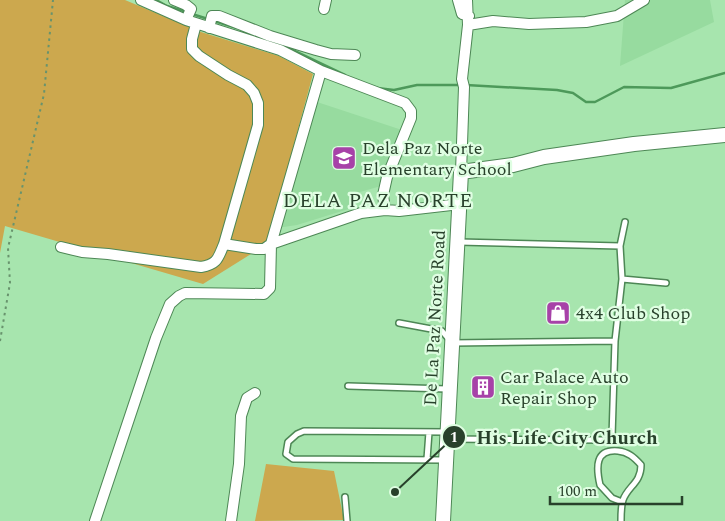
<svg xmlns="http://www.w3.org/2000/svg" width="725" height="521" font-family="Spectral,serif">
<rect width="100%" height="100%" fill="#a7e5ae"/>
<path fill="#97db9f" d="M625 0H710L714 22 620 66Z
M314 101 402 130 381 186 353 194 355 207 297 225 277 228Z"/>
<path fill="#cca84e" d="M0 0H125L201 32 279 56 313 74 267 244 203 284 5 226 0 253Z
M266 464 334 471 344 520 255 521Z"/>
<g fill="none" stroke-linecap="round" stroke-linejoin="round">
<path stroke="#4d995a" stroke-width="2.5" d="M156 0 167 6 187 12
M192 14 208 19
M214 21 237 28
M282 45 345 75
M466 85 557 90 573 93 586 102H595L624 87 671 88 725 73
M377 88 394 90 417 85H461"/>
<defs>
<path id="lane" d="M459 242 620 246
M622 279 666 283
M399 323 442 331 452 343 615 341
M348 386 447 389
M448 439 606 440 612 437 615 341 622 279 620 246 625 222
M427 459 429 432
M446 460 293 459 286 454 288 442 297 434 304 431 447 432
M345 497 347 521
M621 521C621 515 621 506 623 500 628 486 641 483 641 465 634 457 628 452 618 451 595 449 596 467 600 485L612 498 622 502"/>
<path id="street" d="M141 0 186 20 280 50 321 71 405 103 411 111V118L387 177 383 195 385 210
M174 0 186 5 191 9 186 20
M458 0 462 14 469 16
M467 0 468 25
M324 9 326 0
M196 24 192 39V49L199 56 228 75 247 85 254 93 258 103V125L224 244
M209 28 212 16H219L270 36 316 50 331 54 355 55
M461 172 464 87 462 79 468 25 493 21 529 24 586 22 617 16 644 0
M61 247 82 252 108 254 201 267C218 264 218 258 224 244L256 249H264L271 244 361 213 385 210 399 211 460 204
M95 521 156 338 170 304 179 296 185 293 264 294 270 288 271 244 321 71
M231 521 239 464 241 416 247 398 255 393"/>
<path id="secondary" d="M443 521 461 172 513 165 544 157 634 144 725 135"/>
</defs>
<use href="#lane" stroke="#4d8755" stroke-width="8"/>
<use href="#street" stroke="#4d8755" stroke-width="12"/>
<use href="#secondary" stroke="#4d8755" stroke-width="16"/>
<path stroke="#68936d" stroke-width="2" stroke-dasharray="2.5 4" stroke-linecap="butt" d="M0 341 10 283 8 248 44 94 53 0"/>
<use href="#lane" stroke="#fff" stroke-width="5"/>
<use href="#street" stroke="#fff" stroke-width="10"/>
<use href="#secondary" stroke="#fff" stroke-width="14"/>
</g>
<defs>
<symbol id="school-square" viewBox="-11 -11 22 22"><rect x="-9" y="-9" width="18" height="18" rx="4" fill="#a742a8" stroke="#dffee2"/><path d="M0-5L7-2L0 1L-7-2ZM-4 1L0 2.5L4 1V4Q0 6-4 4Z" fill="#fff"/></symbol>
<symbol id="shop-square" viewBox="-11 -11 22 22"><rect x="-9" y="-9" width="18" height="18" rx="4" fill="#a742a8" stroke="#dffee2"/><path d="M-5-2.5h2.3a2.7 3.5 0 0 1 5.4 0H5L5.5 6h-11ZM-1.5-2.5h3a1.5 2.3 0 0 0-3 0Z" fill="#fff"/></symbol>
<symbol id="building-square" viewBox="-11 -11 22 22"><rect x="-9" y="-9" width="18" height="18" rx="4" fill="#a742a8" stroke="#dffee2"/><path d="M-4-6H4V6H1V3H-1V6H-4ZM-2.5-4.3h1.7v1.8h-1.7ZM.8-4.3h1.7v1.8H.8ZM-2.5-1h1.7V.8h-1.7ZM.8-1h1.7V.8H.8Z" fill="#fff"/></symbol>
</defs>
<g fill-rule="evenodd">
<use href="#school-square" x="330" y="144" width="28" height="28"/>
<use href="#shop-square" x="544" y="299" width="28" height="28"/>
<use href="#building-square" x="469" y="373" width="28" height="28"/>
</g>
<g text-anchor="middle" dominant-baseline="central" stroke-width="4.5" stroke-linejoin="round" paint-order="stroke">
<g font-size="18" fill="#28412b" stroke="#dffee2" text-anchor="start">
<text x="362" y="148">Dela Paz Norte<tspan x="362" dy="21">Elementary School</tspan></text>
<text x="576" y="313">4x4 Club Shop</text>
<text x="500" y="377">Car Palace Auto<tspan x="500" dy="21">Repair Shop</tspan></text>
</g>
<g font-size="18" fill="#28412b" stroke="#dffee2">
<text transform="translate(435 318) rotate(-87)">De La Paz Norte Road</text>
</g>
<g font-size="20" letter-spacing="1" fill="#28412b" stroke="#dffee2">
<text x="378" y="201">DELA PAZ NORTE</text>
</g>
</g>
<path fill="none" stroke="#28412b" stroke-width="2" d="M395 492L454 437"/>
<g fill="#28412b" stroke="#dffee2" stroke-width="2">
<circle cx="395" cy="492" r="5"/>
<circle cx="454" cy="437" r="12"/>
</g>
<g font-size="15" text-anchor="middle" font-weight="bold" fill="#fff">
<text x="454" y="442">1</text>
</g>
<g font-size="19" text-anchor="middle" font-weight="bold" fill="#28412b" stroke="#dffee2" stroke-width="4.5" stroke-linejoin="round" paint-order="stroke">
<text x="567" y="444">His Life City Church</text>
</g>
<path d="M550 496v8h132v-8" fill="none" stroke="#28412b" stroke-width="2.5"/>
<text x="558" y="496" font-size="15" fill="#28412b" stroke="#dffee2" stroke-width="4" paint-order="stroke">100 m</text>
</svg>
